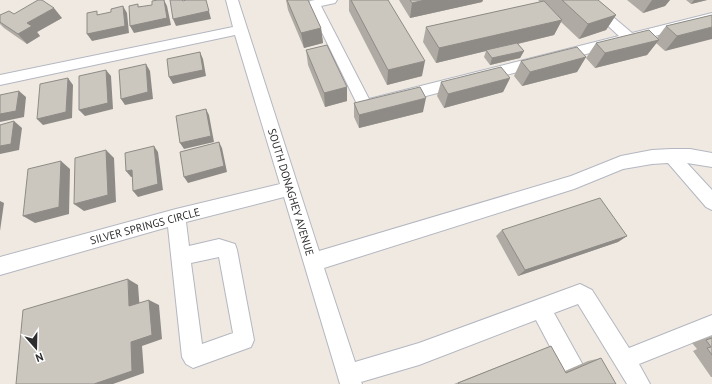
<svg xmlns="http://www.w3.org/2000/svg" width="712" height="384" font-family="'PT Sans',sans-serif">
<rect width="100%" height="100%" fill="#efe9e1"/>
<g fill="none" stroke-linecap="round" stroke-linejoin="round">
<defs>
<path id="minor" d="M226 0H238L319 251 571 176 621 156 652 150 671 149H690L712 153V167L687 163 712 190V210L706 207 668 163 652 164 623 169 574 189 324 268 355 362 419 343 580 284 592 290 629 348 712 315V335L639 364 650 384H627L578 304 554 313 584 367 581 375 573 378 565 375 536 320 419 365 361 382 362 384H340L284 197 186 222 189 246 219 239 235 244 237 250 254 340 251 347 193 368 186 364 182 357 168 227 0 275V257L176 209 280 184 235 35 0 85V75L233 27ZM219 257 233 333 202 344 191 263Z
M315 0H337L335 3 321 6 369 99 619 36 580 0H593L632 33 712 13V21L365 112 360 110 358 106 308 4 310 1Z"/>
</defs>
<use href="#minor" stroke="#b4b7c1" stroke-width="2"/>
<use href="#minor" fill="#fff" fill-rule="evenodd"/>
</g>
<path fill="#afaba4" d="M286 0H308L321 28 323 43 304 48 288 10Z
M349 0H388L422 76 387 85 349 11Z
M399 0H483L482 2 410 18Z
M538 0H598L616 15 606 30 579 39 561 22 554 35 518 44 524 51 520 58 490 65 484 57 486 51 436 63 423 42 426 27 540 2Z
M627 0H670L665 6 643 13Z
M686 0H707L691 4Z
M14 14 62 18 37 32 40 36 27 44 4 28 0 24V15Z
M712 15 665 51 656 43 647 55 595 68 586 58 596 43 657 38 666 26Z
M306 50 347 87V101L325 107 308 65Z
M586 57 577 72 522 86 514 76 521 61Z
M510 78 503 92 444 108 437 96 441 82Z
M354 103 423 112 359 128 354 117Z
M502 230 627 236 618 242 518 276 496 236Z
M712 336V377H711L693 351 697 349 692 343Z
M551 346 565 371 588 361 601 358 616 384H454Z"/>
<path fill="#8e8b86" d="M164 0 167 6 171 25 134 33 130 26Z
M206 0 211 19 176 26 173 19Z
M425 0H483L482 2 410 18 412 3Z
M652 0H670L665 6 643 13Z
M694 0H707L691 4Z
M123 6 127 13 129 33 92 41 87 34Z
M54 8 62 18 37 32 40 36 27 44 18 34 27 23Z
M616 15 606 30 579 39 588 24Z
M562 20 554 35 487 51 486 50V51L436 63 439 48Z
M712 27V39L665 51 677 36Z
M321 28 323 43 304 48 301 33Z
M659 40 647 55 595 68 605 53Z
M524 51 520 58 490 65 492 58Z
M200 52 203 59 206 76 173 84 169 77Z
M586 57 577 72 522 86 530 72Z
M425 61 422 76 387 85 388 70Z
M146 64 150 71 153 99 125 105 121 99Z
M106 70 111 76 113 109 85 116 79 110Z
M68 78 73 85 72 118 43 125 37 119Z
M510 78 503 92 444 108 448 94Z
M347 87V101L325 107 324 93Z
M19 91 26 97 24 117 0 122V114Z
M426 98 423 112 359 128V115Z
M206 109 209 115 214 142 184 149 180 143Z
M14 121 22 128 19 150 0 154V146Z
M219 142 222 148 227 172 188 183 184 177Z
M154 146 158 152 163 190 138 197 133 191Z
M106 150 114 158 116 202 84 211 74 204Z
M61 161 70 169 69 214 35 223 23 216Z
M132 170 137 176 131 177 126 171Z
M0 201 4 203 0 231Z
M627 236 618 242 518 276 525 270Z
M128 279 138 285 140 312 129 306Z
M149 300 159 305 162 339 142 346 144 373 113 384H94L131 342Z"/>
<path fill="#cbc7bf" stroke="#8e8b86" d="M38 0H42L54 8 27 23 32 26 18 34 0 22V15L9 11 14 14Z
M158 0H164L167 18 130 26 129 6 138 4V7L152 5V1Z
M170 0H182L183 1 186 0H206L209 11 173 19Z
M287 0H308L321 28 301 33Z
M351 0H388L425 61 388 70Z
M410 0H425L412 3Z
M562 0H598L616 15 588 24Z
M544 1 562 20 439 48 426 27Z
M123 6 125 26 87 34V13L97 11V15L111 12V9Z
M712 15V27L677 36 666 26Z
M649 30 659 40 605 53 596 43Z
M517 43 524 51 492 58 486 50Z
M327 45 347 87 324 93 306 50Z
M577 47 586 57 530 72 521 61Z
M200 52 203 70 169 77 167 59Z
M146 64 148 92 121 99 119 70Z
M501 67 510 78 448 94 441 82Z
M106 70 108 103 79 110V76Z
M68 78 66 112 37 119 40 84Z
M420 87 426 98 359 115 354 103Z
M19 91 16 111 0 114V95Z
M206 109 211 136 180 143 176 116Z
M14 121 11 144 0 146V125Z
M219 142 224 166 184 177 180 152Z
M154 146 158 184 133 191 132 170 126 171 125 153Z
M106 150 108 195 74 204 75 158Z
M61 161 59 207 23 216 28 169Z
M600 198 627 236 525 270 502 230Z
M128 279 129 306 149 300 152 335 131 342 132 371 94 384H16L23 310Z
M712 338V355L707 348 711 347 706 340Z
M551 346 566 373 601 358 616 384H459L458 383Z"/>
<g text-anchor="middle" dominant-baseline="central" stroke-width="3" stroke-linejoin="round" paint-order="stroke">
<g font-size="11" fill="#2e2e2e" stroke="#fff">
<text transform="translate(291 192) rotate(73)">SOUTH DONAGHEY AVENUE</text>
<text transform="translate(145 226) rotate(-15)">SILVER SPRINGS CIRCLE</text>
</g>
</g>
<g transform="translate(36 348) rotate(160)" stroke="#ffffff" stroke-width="3" paint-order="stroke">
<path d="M0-3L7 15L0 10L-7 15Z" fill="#2e2e2e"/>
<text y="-6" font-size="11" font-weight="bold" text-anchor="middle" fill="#2e2e2e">N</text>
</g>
</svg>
